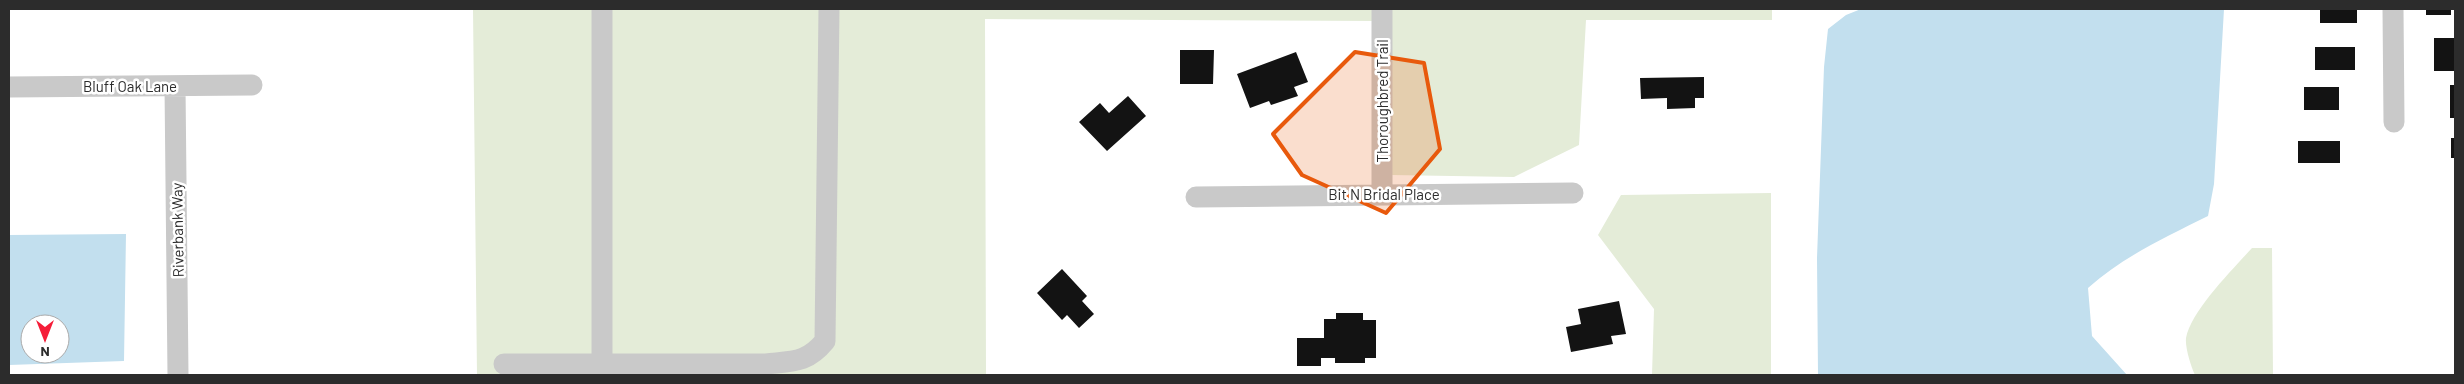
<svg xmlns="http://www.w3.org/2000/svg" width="2464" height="384" font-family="Barlow,sans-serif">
<rect width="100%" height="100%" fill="#fff"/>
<path fill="#e4ecd8" d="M473 9H1374V21L985 19 986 375H477Z
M1391 9H1772V20H1586L1579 145 1514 177 1391 175Z
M1771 193V375H1652L1654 309 1598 235 1621 195Z
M2252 248H2272L2273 375H2195C2191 366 2185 348 2186 338 2191 311 2233 269 2252 248Z"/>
<path fill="#c2dfee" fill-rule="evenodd" d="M1861 9H2224L2214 184 2208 216C2166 237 2124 256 2088 288L2092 336 2127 375H1818L1817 258 1824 67 1828 29 1846 15Z
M126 234 124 361 9 365V235ZM30 324H60V354H30Z"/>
<path fill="#131313" d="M2320 9H2357V23H2320Z
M2426 9H2451V15H2426Z
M2434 38H2455V71H2434Z
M2315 47H2355V70H2315Z
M1180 50H1214L1213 84H1180Z
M1296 52 1308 82 1294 87 1298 96 1271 105 1269 101 1250 108 1237 74Z
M1704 77V98H1695V108L1667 109V98L1641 99 1640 78Z
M2450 85H2455V118H2450Z
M2304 87H2339V110H2304Z
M1128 96 1146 116 1107 151 1079 122 1100 103 1109 113Z
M2451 138H2455V158H2451Z
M2298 141H2340V163H2298Z
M1062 269 1087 296 1082 301 1094 314 1079 328 1067 315 1062 320 1037 293Z
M1619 301 1626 334 1611 336 1613 344 1571 352 1566 327 1581 324 1578 309Z
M1336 313H1363V320H1376V358H1365V363H1335V358H1321V366H1297V338H1324V319H1336Z"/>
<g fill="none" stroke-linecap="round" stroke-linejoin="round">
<path stroke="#c9c9c9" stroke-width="21" d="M602 9V364
M1382 9V193
M2393 9 2394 122
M175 86 178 375
M9 87 252 85
M1196 197 1573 193
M504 364H766C793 361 807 363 825 341L829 9"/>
</g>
<path fill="#e8590c" fill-opacity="0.2" stroke="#e8590c" stroke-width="4" stroke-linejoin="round" d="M1355 52 1424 63 1440 149 1386 213 1302 175 1273 134Z"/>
<g text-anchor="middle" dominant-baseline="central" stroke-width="5" stroke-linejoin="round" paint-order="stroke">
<g font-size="15" fill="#2c2c2c" stroke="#fff">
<text x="130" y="86">Bluff Oak Lane</text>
<text transform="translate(1382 101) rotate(-90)">Thoroughbred Trail</text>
<text x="1384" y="194">Bit N Bridal Place</text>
<text transform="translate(177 230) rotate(-91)">Riverbank Way</text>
</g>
</g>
<rect width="2464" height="384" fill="none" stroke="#2c2c2c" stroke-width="20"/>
<g transform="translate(45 339) rotate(180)"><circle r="24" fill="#ffffff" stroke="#ababab"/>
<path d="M0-4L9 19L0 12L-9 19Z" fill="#f51d39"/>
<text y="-8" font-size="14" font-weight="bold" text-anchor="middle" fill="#2c2c2c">N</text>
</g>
</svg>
